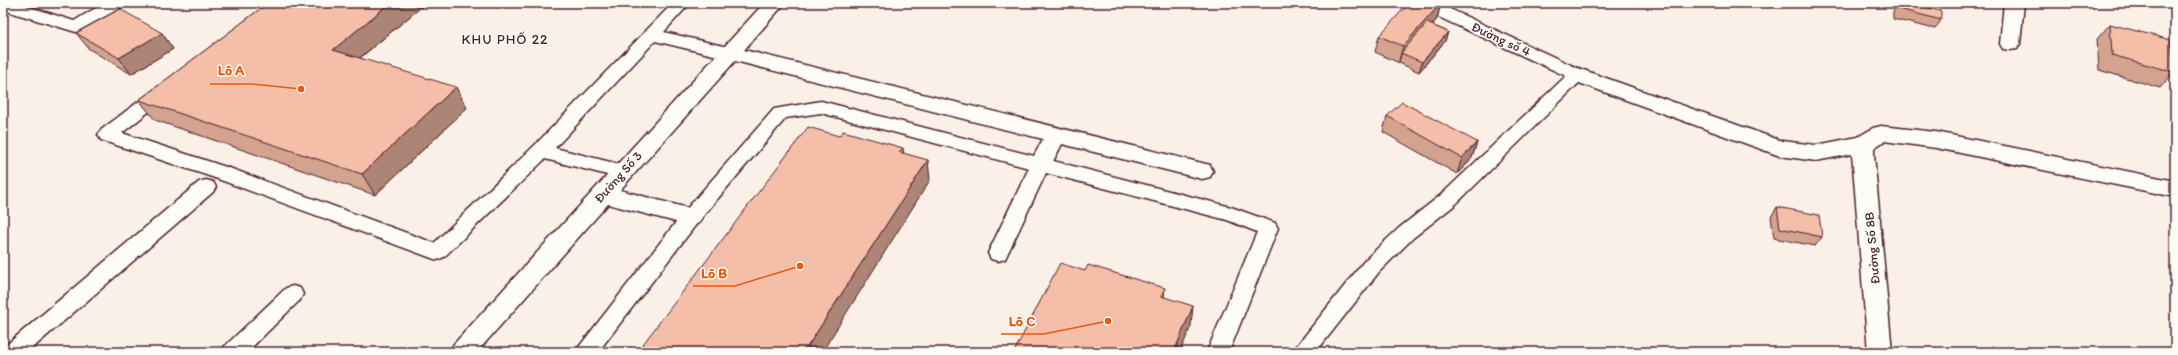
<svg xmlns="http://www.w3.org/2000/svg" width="2178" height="355" font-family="Itim,sans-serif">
<rect width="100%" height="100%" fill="#fbf0e7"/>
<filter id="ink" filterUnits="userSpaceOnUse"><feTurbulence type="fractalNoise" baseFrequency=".025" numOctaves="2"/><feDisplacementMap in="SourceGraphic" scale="8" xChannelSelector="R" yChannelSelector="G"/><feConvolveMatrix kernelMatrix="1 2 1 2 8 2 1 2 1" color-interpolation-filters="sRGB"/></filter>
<g filter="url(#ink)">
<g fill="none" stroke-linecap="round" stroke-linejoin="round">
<defs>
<path id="service" d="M3 3H17L74 21 104 3H124L122 7 76 32 3 10Z
M673 3H690L664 32 736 49 739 53 736 57 730 59 655 41 555 148 630 167 632 172 630 177 623 179 545 159 444 257 437 260 218 179 101 140 98 135 101 130 158 87 164 85 170 87 173 91 170 95 122 133 232 169 434 243 534 146Z
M1415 3H1437L1584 71 1587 75 1456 204 1413 238 1379 272 1316 352H1292L1365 260 1399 228 1442 194 1566 76 1417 7Z
M821 101 1231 207 1275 223 1278 228 1229 352H1207L1257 232 1227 220 1046 173 1005 259 998 261 991 259 988 253 1029 168 821 113 786 118 698 222 598 352H575L684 212 774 109Z
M206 180 213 182 216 187 213 192 28 352H3L5 346 199 182Z
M293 286 300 288 303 294 300 300 247 352H222L225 346 286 288Z"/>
<path id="minor" d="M764 3H785L744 50 1202 163 1210 165 1213 171 1210 177 1202 179 1062 144 1048 171 1040 173 1032 171 1029 165 1043 139 735 61 620 190 699 211 702 217 699 223 691 226 608 204 477 352H450L453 345Z
M2004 3H2024L2020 44 2017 49 2010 50 2003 49 2000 44Z
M1578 68 1782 141 1816 145 1858 137 1873 128 1881 126 1936 132 2175 181V197L1936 148 1884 141 1874 148V155L1892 352H1868L1852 154 1816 161 1780 156 1571 80 1568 75 1571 70Z"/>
</defs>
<use href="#service" stroke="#4a1f2b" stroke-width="3"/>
<use href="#minor" stroke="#4a1f2b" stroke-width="3"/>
<use href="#service" fill="#fdfcf7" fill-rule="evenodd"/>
<use href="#minor" fill="#fdfcf7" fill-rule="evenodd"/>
</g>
<path fill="#d3a390" stroke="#4a1f2b" d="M268 3H426L360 58 467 108 375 195 155 120 139 100Z
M1441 3 1437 19 1432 25 1448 32 1445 41 1419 72 1375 52 1379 36Z
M1898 3H1907L1941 20 1935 29 1893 19V11Z
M2110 24 2174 72 2160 88 2099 70 2097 39Z
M76 33H162L173 49 131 74 89 49Z
M1387 116 1477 142 1472 158 1457 174 1383 132Z
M1777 207 1822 237 1815 246 1774 238 1771 217Z"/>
<path fill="#ac8576" stroke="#4a1f2b" d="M390 3H426L345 70 333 50Z
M1441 3 1437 19 1406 55 1401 53 1399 62 1403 46Z
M1448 32 1445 41 1419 72 1422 62Z
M162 33 173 49 131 74 119 58Z
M456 87 467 108 375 195 362 174Z
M1477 142 1472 158 1457 174 1462 158Z
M903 148 906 168 899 152Z
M928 160 930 180 822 352H804Z
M1165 288 1163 308 1161 296Z
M1193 306 1191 326 1180 352H1174Z"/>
<path fill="#f5bea8" stroke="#4a1f2b" d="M268 3H390L333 50 456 87 362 174 139 100Z
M1409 3H1441L1403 46 1379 36Z
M1899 3H1907L1941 11V20L1899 9Z
M120 9 162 33 119 58 76 33Z
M1427 23 1448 32 1422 62 1401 53Z
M2110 24 2171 40 2174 72 2112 55Z
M1402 102 1477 142 1462 158 1387 116Z
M808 127 839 136 843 131 903 148 899 152 928 160 804 352H637Z
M1777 207 1819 215 1822 237 1780 228Z
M1060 263 1085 271 1088 265 1165 288 1161 296 1193 306 1174 352H1014Z"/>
</g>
<g text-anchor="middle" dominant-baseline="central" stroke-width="3" stroke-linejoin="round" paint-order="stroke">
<g font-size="13" fill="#4a1f2b" stroke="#fdfcf7">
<text transform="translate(1501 39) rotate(25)">Đường số 4</text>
<text transform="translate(618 177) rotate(-48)">Đường Số 3</text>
<text transform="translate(1872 248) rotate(-95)">Đường Số 8B</text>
</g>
<g font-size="14" letter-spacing="1" fill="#4a1f2b" stroke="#fdfcf7">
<text x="505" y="39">KHU PHỐ 22</text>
</g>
</g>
<path fill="none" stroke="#e8590c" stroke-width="1.5" d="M301 89L252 84H210M800 266L735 286H693M1108 321L1044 334H1001"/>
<g fill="#e8590c" stroke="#fdfcf7" stroke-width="1.5">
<circle cx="301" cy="89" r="4"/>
<circle cx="800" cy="266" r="4"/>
<circle cx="1108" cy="321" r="4"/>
</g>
<g font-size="14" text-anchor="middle" font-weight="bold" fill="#e8590c" stroke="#fdfcf7" stroke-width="3" stroke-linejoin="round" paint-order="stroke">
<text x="231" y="75">Lô A</text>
<text x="714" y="278">Lô B</text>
<text x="1022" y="326">Lô C</text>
</g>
<rect width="2178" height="355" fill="none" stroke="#fdfcf7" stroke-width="16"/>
<rect x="8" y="8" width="2162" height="339" fill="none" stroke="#4a1f2b" stroke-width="1.5" filter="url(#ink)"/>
</svg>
